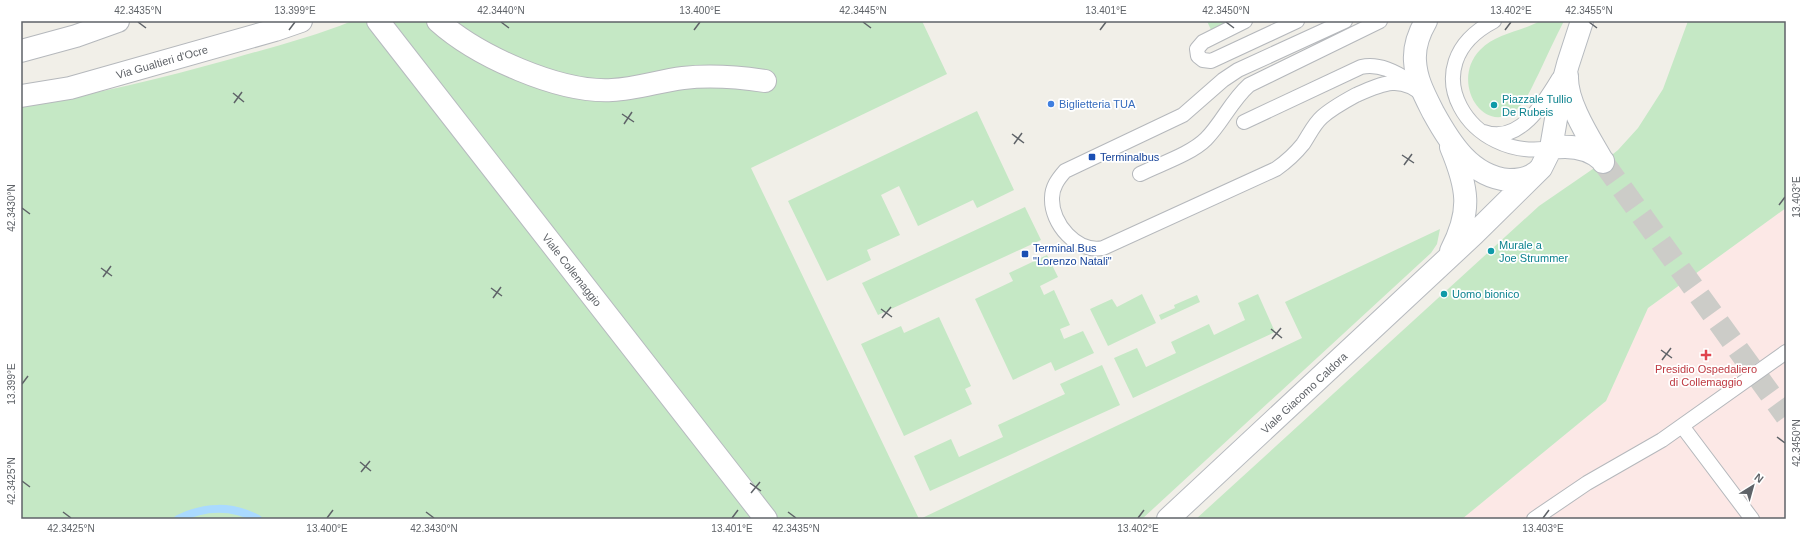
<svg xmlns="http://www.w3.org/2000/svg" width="1807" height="540" font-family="Helvetica,sans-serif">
<rect width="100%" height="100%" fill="#f1efe8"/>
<path fill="#fce8e6" d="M1786 208V519H1462L1606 401 1648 308Z"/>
<path fill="#c5e8c5" d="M352 21H922L947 74 751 168 919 519H21V105C92 96 162 78 231 59 272 47 313 37 352 21Z
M1207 21H1231L1211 30Z
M1540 21H1564C1555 38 1547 56 1539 73 1533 84 1529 96 1521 105 1487 143 1448 83 1480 50 1496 33 1520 32 1540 21Z
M1688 21H1786V208L1648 308 1606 401 1462 519H1196L1539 206 1603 162 1618 150 1638 128 1663 89Z
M977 111 1014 190 977 208 973 200 918 226 899 186 881 195 900 235 867 250 871 260 827 281 788 201Z
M1025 207 1041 240 878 315 862 283Z
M1440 229 1437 244 1431 253 1142 519H920L1302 338 1285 302Z
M1047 255 1058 277 1040 286 1044 295 1054 290 1070 325 1060 329 1064 339 1083 331 1094 353 1055 371 1051 362 1013 380 975 299 1013 281 1009 273Z
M1142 294 1156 323 1108 346 1090 309 1112 299 1117 307Z
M1258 294 1275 332 1133 398 1114 358 1137 348 1146 367 1176 353 1171 342 1209 324 1214 335 1245 320 1238 303Z
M1197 295 1200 302 1161 320 1159 315 1175 308 1174 305Z
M939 317 971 386 965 389 972 404 904 436 861 344 901 326 904 333Z
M1102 365 1120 405 930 491 914 456 951 439 959 457 1003 437 998 425 1065 394 1060 384Z"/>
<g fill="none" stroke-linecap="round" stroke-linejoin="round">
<path stroke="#aadaff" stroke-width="8" d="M178 519C204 506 232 505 258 519"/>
<path stroke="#ccccc8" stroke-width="22" stroke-dasharray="22 11" stroke-linecap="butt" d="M1603 162 1786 416"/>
<defs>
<path id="lane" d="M1245 21 1203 42 1197 49 1198 56 1203 60 1211 61 1297 21
M1345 21 1238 70 1223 80 1183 115 1065 171C1058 179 1052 187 1052 198 1051 224 1077 253 1103 248L1276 169C1286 162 1295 154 1303 144 1309 135 1314 124 1322 117 1332 108 1345 101 1356 95 1381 84 1401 74 1424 96
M1494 21C1409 65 1470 163 1551 148
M1244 122 1361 67C1379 63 1396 72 1411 82
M1484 132C1519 145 1544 103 1559 78
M1140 174C1160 164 1191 154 1206 139 1222 123 1231 101 1249 85L1380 21
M1682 426 1752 519
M1534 519 1587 483 1662 440 1786 352"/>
<path id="street" d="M438 21C477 56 559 93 612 90 636 89 659 81 683 78 710 75 738 77 765 81
M21 51 76 36 118 21
M21 96 70 88 275 30 301 21"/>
<path id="secondary" d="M378 21 766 519
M1426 21C1419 33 1414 47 1415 61 1416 80 1425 96 1433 112 1450 143 1471 177 1509 180 1518 180 1528 179 1535 173
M1567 76C1566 103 1590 139 1603 162
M1551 148C1571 145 1589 147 1603 161
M1451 251C1472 211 1468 188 1451 147
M1168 519 1474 234 1541 168 1551 148 1561 90 1568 64 1582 21"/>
</defs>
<use href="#lane" stroke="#b5b8bc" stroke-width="16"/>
<use href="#street" stroke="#b5b8bc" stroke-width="24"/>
<use href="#secondary" stroke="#b6babf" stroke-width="24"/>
<use href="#lane" stroke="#fff" stroke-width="14"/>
<use href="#street" stroke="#fff" stroke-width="22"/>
<use href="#secondary" stroke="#fff" stroke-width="22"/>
</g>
<path fill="none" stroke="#5f6368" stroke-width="1.5" d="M138 22 146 28M501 22 509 28M863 22 871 28M1226 22 1234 28M1589 22 1597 28M289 30 295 22M694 30 700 22M1100 30 1106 22M1505 30 1511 22M233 93 244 102M234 103 242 92M622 114 634 122M624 124 632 112M1012 134 1024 143M1014 144 1022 133M1402 155 1414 163M1404 165 1412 154M1779 205 1785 197M22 208 30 214M101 268 112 276M103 277 111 266M491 288 502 296M493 298 501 287M881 309 892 317M882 318 891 307M1271 329 1282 338M1272 339 1281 328M1661 350 1672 358M1662 360 1671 348M22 384 28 376M1777 437 1785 443M360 462 371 471M361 472 370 461M22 481 30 487M750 483 761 491M751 493 760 482M63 512 71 518M426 512 434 518M788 512 796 518M327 518 333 510M732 518 738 510M1138 518 1144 510M1543 518 1549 510"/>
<circle fill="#3f7fe0" stroke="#fff" stroke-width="1.5" cx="1051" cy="104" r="4"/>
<g fill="#0f9aa8" stroke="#fff" stroke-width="1.5">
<circle cx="1494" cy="105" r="4"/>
<circle cx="1491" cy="251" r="4"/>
<circle cx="1444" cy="294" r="4"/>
</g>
<g fill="#1a4fb4" stroke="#fff" stroke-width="1.5">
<rect x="1088" y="153" width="8" height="8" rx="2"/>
<rect x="1021" y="250" width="8" height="8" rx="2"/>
</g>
<path fill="#e0444e" stroke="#fff" stroke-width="1.5" d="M1704 349h4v4h4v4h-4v4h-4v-4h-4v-4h4z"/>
<g text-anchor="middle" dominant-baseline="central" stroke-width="3.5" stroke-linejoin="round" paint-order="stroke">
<g font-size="11" fill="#5f6368" stroke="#fff">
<text transform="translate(162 62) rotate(-16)">Via Gualtieri d'Ocre</text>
<text transform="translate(572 270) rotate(52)">Viale Collemaggio</text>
<text transform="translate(1304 393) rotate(-43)">Viale Giacomo Caldora</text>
</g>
<g font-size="11" fill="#0d838f" stroke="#fff" text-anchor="start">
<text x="1502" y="99">Piazzale Tullio<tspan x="1502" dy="13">De Rubeis</tspan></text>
<text x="1499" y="245">Murale a<tspan x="1499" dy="13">Joe Strummer</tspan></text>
<text x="1452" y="294">Uomo bionico</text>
</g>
<g font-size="11" fill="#366cbe" stroke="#fff" text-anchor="start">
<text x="1059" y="104">Biglietteria TUA</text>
</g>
<g font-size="11" fill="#164399" stroke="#fff" text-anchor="start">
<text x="1100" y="157">Terminalbus</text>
<text x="1033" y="248">Terminal Bus<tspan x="1033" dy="13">"Lorenzo Natali"</tspan></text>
</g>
<g font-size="11" fill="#be3a42" stroke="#fff">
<text x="1706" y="369">Presidio Ospedaliero<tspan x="1706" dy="13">di Collemaggio</tspan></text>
</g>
</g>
<rect width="1807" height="540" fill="none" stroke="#ffffff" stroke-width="44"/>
<g transform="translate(1753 486) rotate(37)" stroke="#ffffff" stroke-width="3" paint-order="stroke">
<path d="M0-3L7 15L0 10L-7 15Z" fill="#5f6368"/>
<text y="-6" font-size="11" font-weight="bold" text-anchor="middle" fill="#5f6368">N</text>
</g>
<rect x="22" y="22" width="1763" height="496" fill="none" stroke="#5f6368" stroke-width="1.5"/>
<g font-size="10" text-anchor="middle" fill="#5f6368">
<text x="138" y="14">42.3435°N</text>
<text x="295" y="14">13.399°E</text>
<text x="501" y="14">42.3440°N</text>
<text x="700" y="14">13.400°E</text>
<text x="863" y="14">42.3445°N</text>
<text x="1106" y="14">13.401°E</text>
<text x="1226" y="14">42.3450°N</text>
<text x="1511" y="14">13.402°E</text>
<text x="1589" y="14">42.3455°N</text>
<text transform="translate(1796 197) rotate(-90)" y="4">13.403°E</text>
<text transform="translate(11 208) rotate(-90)" y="4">42.3430°N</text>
<text transform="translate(11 384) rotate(-90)" y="4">13.399°E</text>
<text transform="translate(1796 443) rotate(-90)" y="4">42.3450°N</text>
<text transform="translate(11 481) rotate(-90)" y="4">42.3425°N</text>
<text x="71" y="532">42.3425°N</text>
<text x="327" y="532">13.400°E</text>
<text x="434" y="532">42.3430°N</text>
<text x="732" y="532">13.401°E</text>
<text x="796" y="532">42.3435°N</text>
<text x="1138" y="532">13.402°E</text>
<text x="1543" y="532">13.403°E</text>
</g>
</svg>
